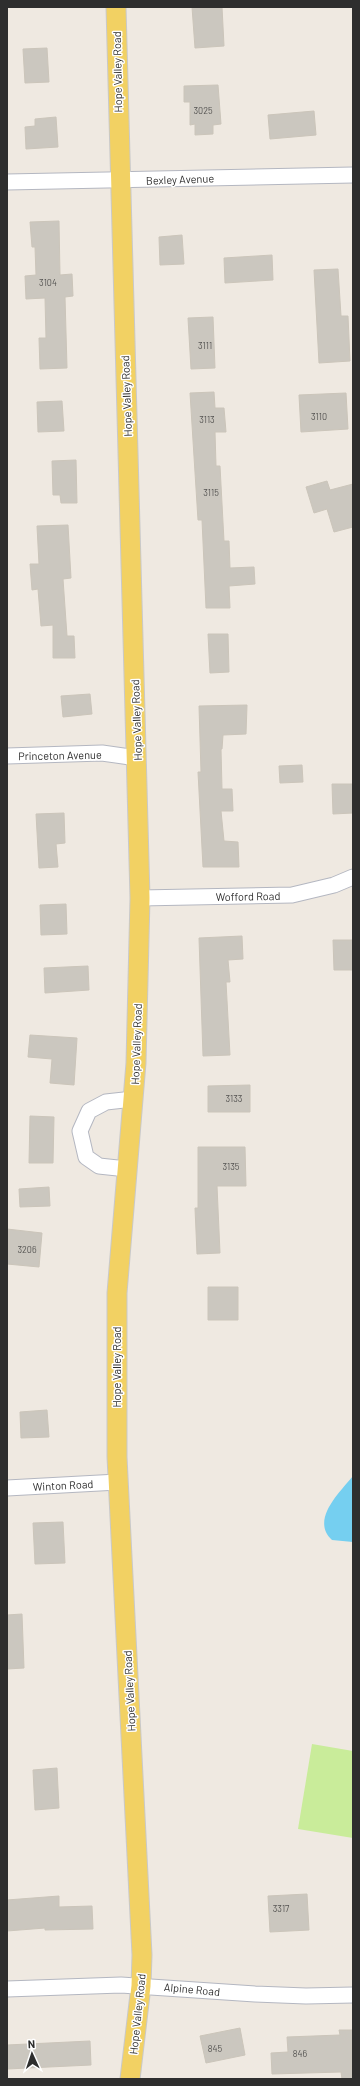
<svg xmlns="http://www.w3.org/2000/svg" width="360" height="2086" font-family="Barlow,sans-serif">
<rect width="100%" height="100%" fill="#efe9e1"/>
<path fill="#c9ec9a" d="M312 1744 353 1751V1838L298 1829Z"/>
<path fill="#75cff0" d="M353 1476V1542L332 1540C310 1520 340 1492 353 1476Z"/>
<path fill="#cbc7bf" stroke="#cbc5ba" d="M192 7H222L224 46 195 48Z
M47 48 49 82 25 83 23 49Z
M218 85 221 124 213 125V134L195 135V124L190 125V102H184V86Z
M314 111 316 135 270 139 268 115Z
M56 117 58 147 26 149 25 127 35 126V119Z
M59 221 60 275 72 274 73 296 65 297 67 368 40 369 39 338H46L45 298 26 299 25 276 36 275 35 247H32L30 222Z
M182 235 184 264 160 265 159 237Z
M272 255 273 280 225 283 224 258Z
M338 269 341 316H348L350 361 319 363 314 270Z
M213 317 215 368 191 369 188 318Z
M214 392 215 408H224L226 432H215L216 466H220L224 541H229L230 568 254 567 255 584 229 586 230 608H206L202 520H198L190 393Z
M346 393 348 429 301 432 299 395Z
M62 401 64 431 38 432 37 402Z
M76 460 77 503H61L60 495H53L52 461Z
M327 481 330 490 353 484V527L334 532 327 509 314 513 306 487Z
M68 525 71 578 63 579 67 636H74L75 658H53V625L41 626 38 589 32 590 30 564H39L37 526Z
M208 634H228L229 672 210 673Z
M90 694 92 714 63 717 61 696Z
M247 705 246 734 223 735 222 749H221L222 789H232L233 811H221L224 841 238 842 239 867H203L198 772H201L199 706Z
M302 765 303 782 280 783 279 766Z
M332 784H353V813L333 814Z
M64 813 65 843 56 844 58 867 39 868 36 814Z
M66 904 67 934 41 935 40 905Z
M242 936 243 959 228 960 230 982H226L230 1055 203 1056 199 938Z
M333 940H353V970H334Z
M88 966 89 990 45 993 44 968Z
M30 1035 77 1038 74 1085 50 1083 52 1059 28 1057Z
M250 1085V1112H208V1086Z
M30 1116 54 1117 53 1163H29Z
M198 1147H245L246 1186H217L220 1253 197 1254 195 1208H198Z
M49 1187 50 1206 20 1207 19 1189Z
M7 1229 42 1233 39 1267 7 1264Z
M208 1287H238V1320H208Z
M47 1410 49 1437 21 1438 20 1412Z
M63 1522 65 1563 35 1564 33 1523Z
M22 1614 24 1668 7 1669V1615Z
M57 1768 59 1808 35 1810 33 1770Z
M307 1894 309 1930 270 1932 268 1896Z
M59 1896V1907L92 1906 93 1929 45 1930V1928L7 1931V1900Z
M240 2028 245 2055 206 2063 200 2036Z
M339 2030H353V2079H342L341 2072 272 2074 271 2053 288 2052 287 2037 340 2035Z
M90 2041 91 2065 7 2069V2045Z"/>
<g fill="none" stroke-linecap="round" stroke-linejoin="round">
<defs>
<path id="minor" d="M7 182 353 175
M7 756 102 753 137 758
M140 898 292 895 334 885 353 877
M127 1169 99 1166 86 1157 80 1131 89 1111 106 1102 133 1099
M7 1488 118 1482
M7 1989 121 1985 255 1994 306 1996 353 1995"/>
<path id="major" d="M116 7 140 898 136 1063 117 1293V1457L142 1955 141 1986 130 2079"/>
</defs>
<use href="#minor" stroke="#b4b7c1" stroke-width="17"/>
<use href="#major" stroke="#c9c9c9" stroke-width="21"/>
<use href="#minor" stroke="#fff" stroke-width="15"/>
<use href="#major" stroke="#f2d163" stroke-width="19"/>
</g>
<g text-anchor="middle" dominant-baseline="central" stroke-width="3" stroke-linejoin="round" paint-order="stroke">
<g font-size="9" fill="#555452">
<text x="203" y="110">3025</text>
<text x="48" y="282">3104</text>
<text x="205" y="345">3111</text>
<text x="319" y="416">3110</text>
<text x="207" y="419">3113</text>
<text x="211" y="492">3115</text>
<text x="234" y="1098">3133</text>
<text x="231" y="1166">3135</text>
<text x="27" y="1249">3206</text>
<text x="281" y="1908">3317</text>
<text x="215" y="2048">845</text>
<text x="300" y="2053">846</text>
</g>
<g font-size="11" fill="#2e2e2e" stroke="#fff">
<text transform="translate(117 72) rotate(-91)">Hope Valley Road</text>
<text transform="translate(180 179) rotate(-2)">Bexley Avenue</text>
<text transform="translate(126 396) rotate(-92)">Hope Valley Road</text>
<text transform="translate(136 720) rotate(-92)">Hope Valley Road</text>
<text transform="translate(60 755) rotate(-1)">Princeton Avenue</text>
<text transform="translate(248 896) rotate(-1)">Wofford Road</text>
<text transform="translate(136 1044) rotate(-88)">Hope Valley Road</text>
<text transform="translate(116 1367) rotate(-90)">Hope Valley Road</text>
<text transform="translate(63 1485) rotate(-3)">Winton Road</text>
<text transform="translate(129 1691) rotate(-93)">Hope Valley Road</text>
<text transform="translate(192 1989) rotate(5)">Alpine Road</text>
<text transform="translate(137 2014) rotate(-84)">Hope Valley Road</text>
</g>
</g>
<rect width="360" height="2086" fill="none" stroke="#2e2e2e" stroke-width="16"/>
<g transform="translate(32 2054) rotate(357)" stroke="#ffffff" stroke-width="3" paint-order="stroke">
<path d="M0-3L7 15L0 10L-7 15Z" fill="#2e2e2e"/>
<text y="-6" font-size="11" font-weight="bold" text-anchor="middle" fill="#2e2e2e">N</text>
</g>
</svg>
